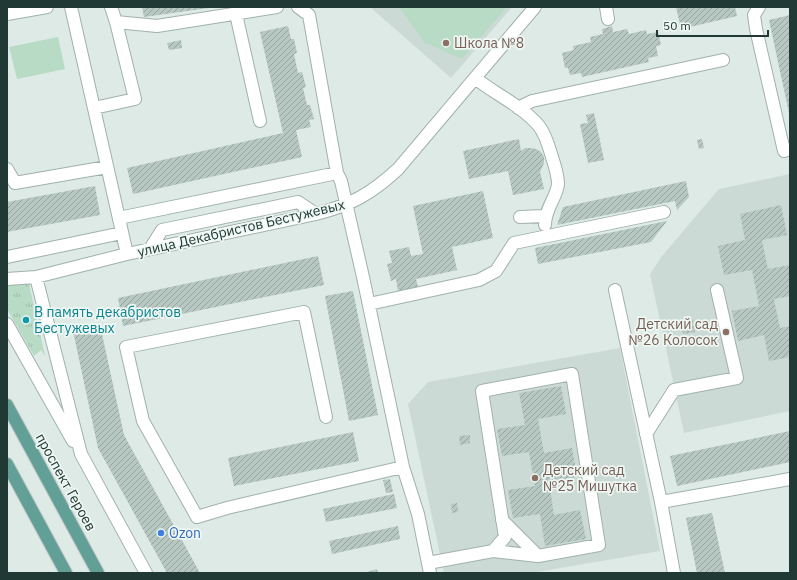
<svg xmlns="http://www.w3.org/2000/svg" width="797" height="580" font-family="'IBM Plex Sans',sans-serif">
<defs>
<pattern id="grass-tufts" width="24" height="20" patternUnits="userSpaceOnUse"><rect width="24" height="20" fill="#b7dbc5"/><path d="M3 7l-1-3M5 7V3M7 7l1-3M15 17l-1-3M17 17v-4M19 17l1-3" fill="none" stroke="#9dbdaa"/></pattern>
<pattern id="building-hatch" width="6" height="6" patternUnits="userSpaceOnUse"><rect width="6" height="6" fill="#b7c7c2"/><path d="M-1 1l2-2M0 6l6-6M5 7l2-2" fill="none" stroke="#94a39e"/></pattern>
</defs>
<rect width="100%" height="100%" fill="#deeae6"/>
<path fill="#ccdad5" d="M370 7H512L451 78Z
M790 174V411L684 433 650 274 662 256 719 189Z
M620 348 660 551 531 573H444L408 404 428 382Z"/>
<path fill="url(#grass-tufts)" d="M21 283 29 284 45 356 41 350 34 356 7 309V286Z"/>
<path fill="#b7dbc5" d="M399 7H507L462 59 424 42Z
M58 37 65 69 17 79 9 47Z"/>
<path fill="url(#building-hatch)" d="M142 7H209V8L144 17Z
M676 7H735L737 16 681 29Z
M790 15V113H789L769 20Z
M288 26 291 39H294L297 53 294 54 298 73 302 72 306 87 303 88 307 105H310L314 119 309 120 311 127 296 130 302 157 133 194 127 168 283 133 260 32Z
M612 26 613 32 627 29 629 34 646 30 647 34 658 32 661 45 656 46 658 56 648 58 649 62 582 77 581 73 570 75 568 68H565L562 53 574 50 573 46 591 42 590 37 603 34 602 29Z
M181 40 182 48 169 50 167 43Z
M594 113 604 160 588 163 580 124 588 123 586 115Z
M519 139 521 151 525 148H531L536 149 541 152 544 157V163L540 172 544 189 513 195 508 171 469 179 463 151Z
M702 139 704 148 699 149 697 140Z
M686 181 689 197 677 210 675 201 557 225 563 207Z
M95 186 100 215 7 232V202Z
M483 191 493 238 452 247 457 270 416 279 418 287 398 291 396 279 391 281 387 264 392 263 389 251 409 247 411 256 423 254 413 206Z
M781 205 787 235 762 240 768 269 790 265V296L774 299 780 328 790 326V357L769 361 764 335 738 341 732 311 759 306 752 270 724 275 718 246 745 240 740 214Z
M667 221 651 242 538 264 535 248Z
M318 256 324 285 123 326 118 298Z
M353 291 378 415 349 421 325 296Z
M693 320 695 332 683 334 681 323Z
M100 325 124 435 200 573H167L98 448 73 331Z
M561 386 566 414 538 419 544 453 572 448 577 477 549 481 554 515 580 510 586 539 545 546 540 514 513 518 508 490 535 486 529 452 502 456 497 429 525 425 519 393Z
M790 431V462L677 486 670 456Z
M353 432 359 461 234 486 228 458Z
M470 435V443L460 445 459 436Z
M390 479 393 492 386 493 383 480Z
M394 494 397 508 326 522 323 509Z
M457 503 458 512 452 513 451 504Z
M712 513 725 573H697L686 518Z
M398 526 400 539 332 554 329 541Z
M377 569 378 573H363Z"/>
<g fill="none" stroke-linecap="round" stroke-linejoin="round">
<defs>
<path id="minor" d="M71 7 127 254
M111 7 116 22
M298 7 309 15 337 173 341 181 363 277 403 467 418 514 430 573
M606 7 608 19
M759 7 754 15 756 29 784 151 790 149
M7 14 47 7
M236 14 260 121
M475 78C495 94 522 106 539 126 546 135 549 147 552 157 555 166 558 175 558 184 557 197 545 208 545 225
M94 108 135 99 116 22 157 26 277 7
M518 108 532 101 723 60
M7 169 15 183 107 167
M520 217 545 216
M119 218 337 173
M150 249 162 230 298 202 316 214
M7 257 122 233
M36 277 81 454 146 573
M7 279 36 277 127 254 316 214C351 205 371 194 398 169L535 7
M615 290 661 502 674 573
M369 304 479 280 496 271 514 243 664 212
M7 324 73 441
M326 417 304 312 126 347 143 421 197 517 227 508 403 467
M646 434 674 390 737 378 717 290
M661 502 790 479
M502 520 538 556
M428 563 493 551 538 556 599 545 572 374 482 391 505 537 493 551"/>
<path id="major" d="M7 405 98 573
M7 464 66 573"/>
</defs>
<use href="#minor" stroke="#a1b1ad" stroke-width="14"/>
<use href="#major" stroke="#bcc4c2" stroke-width="14"/>
<use href="#minor" stroke="#fff" stroke-width="12"/>
<use href="#major" stroke="#629f97" stroke-width="12"/>
</g>
<g fill="#8d6e63" stroke="#eef7f3" stroke-width="1.5">
<circle cx="446" cy="43" r="4"/>
<circle cx="726" cy="332" r="4"/>
<circle cx="535" cy="478" r="4"/>
</g>
<circle fill="#0f9aa8" stroke="#eef7f3" stroke-width="1.5" cx="26" cy="320" r="4"/>
<circle fill="#3f7fe0" stroke="#eef7f3" stroke-width="1.5" cx="161" cy="533" r="4"/>
<g text-anchor="middle" dominant-baseline="central" stroke-width="3.5" stroke-linejoin="round" paint-order="stroke">
<g font-size="14" fill="#785e54" stroke="#eef7f3" text-anchor="start">
<text x="454" y="43">Школа №8</text>
<text x="718" y="324" text-anchor="end">Детский сад<tspan x="718" dy="16">№26 Колосок</tspan></text>
<text x="543" y="470">Детский сад<tspan x="543" dy="16">№25 Мишутка</tspan></text>
</g>
<g font-size="14" fill="#203935" stroke="#eef7f3">
<text transform="translate(241 228) rotate(-13)">улица Декабристов Бестужевых</text>
<text transform="translate(66 482) rotate(61)">проспект Героев</text>
</g>
<g font-size="14" fill="#0d838f" stroke="#eef7f3" text-anchor="start">
<text x="34" y="312">В память декабристов<tspan x="34" dy="16">Бестужевых</tspan></text>
</g>
<g font-size="14" fill="#366cbe" stroke="#eef7f3" text-anchor="start">
<text x="169" y="533">Ozon</text>
</g>
</g>
<rect width="797" height="580" fill="none" stroke="#203935" stroke-width="16"/>
<path d="M657 30v6h111v-6" fill="none" stroke="#203935" stroke-width="2"/>
<text x="663" y="30" font-size="12" fill="#203935" stroke="#eef7f3" stroke-width="3" paint-order="stroke">50 m</text>
</svg>
